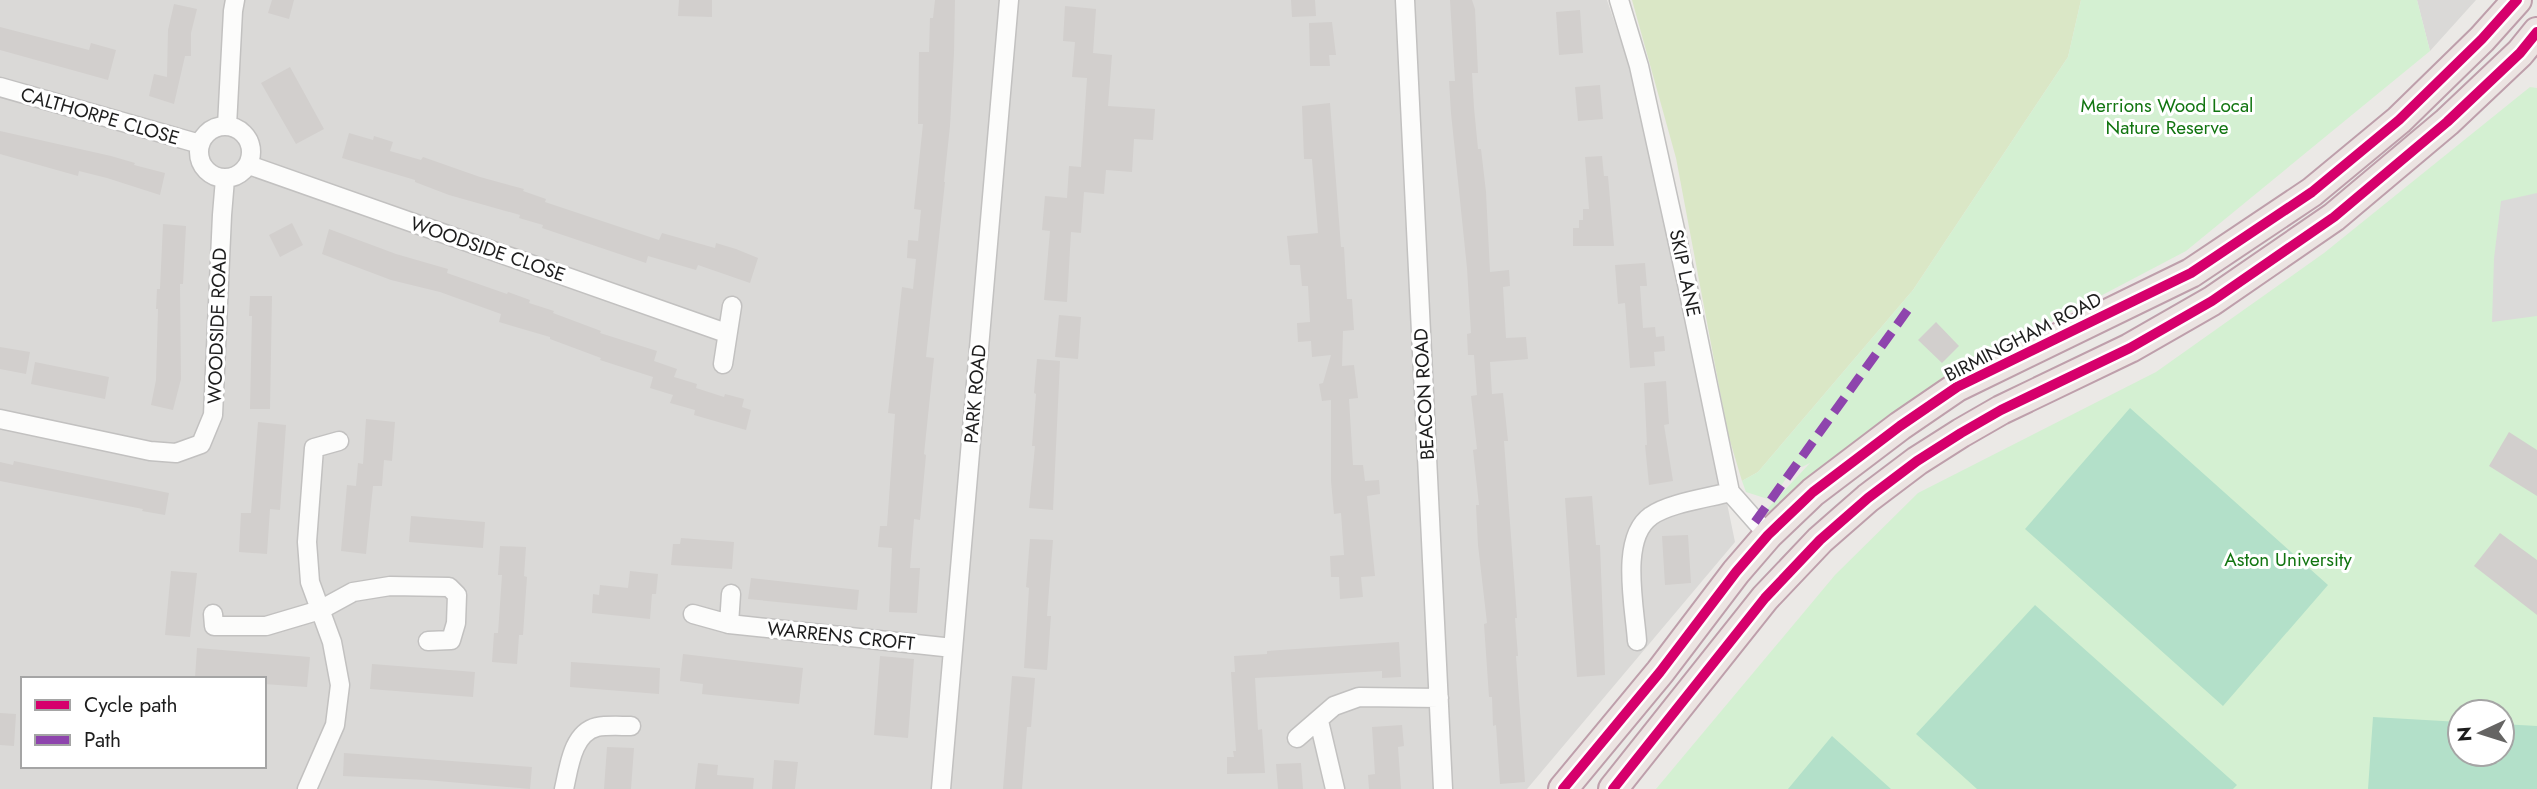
<svg xmlns="http://www.w3.org/2000/svg" width="2537" height="789" font-family="Jost,sans-serif">
<rect width="100%" height="100%" fill="#ebe9e6"/>
<path fill="#dad9d7" fill-rule="evenodd" d="M0 0H1607L1629 65 1684 295 1735 542 1527 789H0ZM23 679H264V766H23Z
M2417 0H2476L2430 51Z"/>
<path fill="#dae7c6" d="M1632 0H2081L2068 57 1913 290 1758 472 1742 481 1728 434 1676 158Z"/>
<path fill="#d4f0d2" fill-rule="evenodd" d="M2081 0H2417L2430 51 2186 251 2009 344 1755 522 1810 463 1802 467H1794L1771 500 1746 492 1742 481 1758 472 1913 290 2068 57Z
M2530 87 2537 88V789H1656L1835 575 1918 493 2156 372 2324 253ZM2460 712H2502V754H2460Z"/>
<path fill="#b3e0c9" d="M2130 408 2328 585 2223 706 2025 529Z
M2035 605 2237 785 2233 789H1977L1916 734Z
M2373 717 2460 722V754H2502V724L2537 726V789H2368Z
M1832 736 1891 789H1788Z"/>
<path fill="#dbdad9" d="M2537 193V316L2492 322 2494 258 2501 201Z"/>
<path fill="#d2cfcd" d="M272 0H294L289 19 268 13Z
M679 0H712V17L678 16Z
M935 0H955L954 53 950 126 944 182H945L926 357 934 358 924 454 926 455 920 520 914 519 910 568H920L917 613 889 612 892 548 878 547 880 526H887L895 414 888 413 902 287 913 289 916 259 907 258 908 240 918 241 921 210 914 209 923 124H918L919 52H929L930 18H933Z
M1291 0H1315L1316 16 1292 17Z
M1450 0H1472L1475 9 1478 73H1472L1474 108 1478 149H1481L1486 192 1490 272 1509 270 1510 286 1503 287 1506 338 1526 337 1528 359 1490 362 1492 394 1503 393 1508 441H1504L1517 618H1515L1518 656H1516L1525 782 1500 784 1496 725 1493 726 1492 697H1489L1484 624 1487 623 1478 545 1476 505H1479L1473 450 1477 449 1471 396 1477 395 1474 355H1468L1467 334 1471 333 1467 268 1451 113 1449 81H1455Z
M174 4 197 9 191 33V56H185L174 104 149 96 154 74 167 77 168 30Z
M1065 6 1096 9 1093 53 1112 55 1108 106 1155 109 1153 140 1134 139 1132 172 1106 170 1104 194 1084 192 1081 233 1071 232 1067 302 1044 300 1050 231 1042 230 1045 196 1067 198 1069 166 1081 167 1087 78 1072 77 1075 42 1063 41Z
M1580 10 1583 53 1559 55 1556 12Z
M1332 22 1336 55H1329L1330 66H1310L1309 23Z
M0 27 89 50 91 43 116 50 108 80 0 50Z
M290 67 324 129 296 144 261 83Z
M1600 85 1603 119 1578 121 1575 87Z
M1330 103 1341 247H1344L1347 299H1352L1354 330 1343 331 1342 366 1354 365 1358 398 1349 399 1353 465H1363L1365 481 1379 480 1380 494 1367 496 1375 576 1361 577 1363 597 1340 599 1339 577H1331L1330 556 1344 555 1341 513 1334 514 1331 481V400L1322 401 1319 384 1323 383 1331 355 1312 357 1311 341 1298 342 1297 323 1310 322 1308 286H1302L1300 265H1290L1287 236 1318 233 1312 159H1304L1302 106Z
M0 131 111 156 135 163 134 165 165 173 160 195 107 178 79 171 78 176 0 154Z
M349 133 373 140 374 136 393 142 390 151 421 160 423 157 480 177 524 189 523 191 546 199 545 202 659 240 662 233 715 248 716 243 736 249 758 258 750 283 698 265 696 270 648 256 646 263 542 228 543 225 519 218 520 215 449 195 415 182V180L342 158Z
M1602 156 1604 176H1608L1614 246H1573V228H1579V220H1583V209H1589L1585 157Z
M292 223 303 245 280 257 269 235Z
M163 224 186 226 183 284H180L181 379 173 410 151 405 156 380 158 309H156L157 289H160Z
M329 229 396 254 448 269 447 273 507 294 508 292 530 300 529 303 554 311 553 313 601 331 600 333 657 351 654 361 677 369 674 377 697 384 696 388 724 397 725 394 744 399 742 407 751 410 746 430 694 415 695 410 670 403 673 395 650 388 653 377 600 360 601 358 550 339V337L499 322 501 314 440 292 391 280 322 254Z
M1645 263 1647 286H1640L1643 328 1655 327 1656 337 1664 336 1665 351 1654 352 1655 366 1630 368 1625 303 1618 304 1615 265Z
M250 296H272L270 409H250L252 316H249Z
M1059 315 1081 317 1078 359 1055 357Z
M1936 322 1959 346 1942 363 1918 340Z
M0 347 30 352 26 374 0 369Z
M1037 359 1060 361 1053 510 1029 508 1035 446H1032L1036 394 1034 393Z
M35 362 109 377 105 399 31 384Z
M1666 381 1669 424 1664 425 1673 481 1649 485 1645 445H1647L1644 383Z
M366 419 395 422 392 461 384 460 382 486H373L366 554 341 551 347 485 356 486 358 463 363 464Z
M258 422 286 425 280 510 270 509 267 554 239 552 241 513H251Z
M2509 432 2537 450V496L2489 466Z
M14 461 169 493 165 515 142 511 143 509 0 481V462L13 465Z
M1592 496 1596 545H1600L1605 675 1577 677 1565 498Z
M411 516 485 522 483 548 409 542Z
M2500 533 2537 560V615L2474 566Z
M1688 535 1691 583 1665 585 1662 536Z
M681 538 734 542 732 569 671 565 673 544H680Z
M1030 539 1053 540 1047 616H1051L1047 670 1024 668 1029 588 1026 587Z
M500 546 526 547 524 576 527 577 526 591 523 635H519L517 664 492 662 494 633H498L501 590 502 575H498Z
M171 571 197 573 190 637 165 635Z
M630 571 658 574 656 594H652L650 619 592 613 593 594 599 595 600 585 628 588Z
M751 578 859 590 857 610 748 599Z
M1399 642 1401 677 1382 678V671L1255 678 1258 730 1262 729 1265 773 1227 774V757H1234L1233 751H1236L1231 672H1235L1234 656 1267 654V651Z
M197 648 310 657 307 687 264 684V679L195 678Z
M683 654 803 668 799 704 702 694 703 684 680 681Z
M880 656 914 659 908 738 874 735Z
M571 662 660 668 659 694 570 687Z
M372 664 475 672 473 697 370 689Z
M1012 676 1035 678 1031 727H1027L1022 789H1003Z
M0 713 16 714 14 746 0 745Z
M1402 725 1404 746 1398 747 1401 789H1369L1368 775 1375 774 1372 727Z
M607 747 634 748 631 789H604Z
M344 753 532 767 530 789 426 780 343 776Z
M774 760 798 762 795 789H772Z
M698 763 718 765 717 775 754 778 753 789H695Z
M1301 763 1303 789H1278L1276 764Z"/>
<g fill="none" stroke-linecap="round" stroke-linejoin="round">
<defs>
<path id="minor" d="M1405 0 1443 789
M1619 0 1639 66 1689 293 1730 492 1768 535
M0 87 200 144
M199 152a26 26 0 1 1 52 0a26 26 0 1 1-52 0Z
M227 126 233 11 235 0
M249 165 726 333
M723 364 732 306
M0 419 150 451 176 453 201 444 213 415 222 215 225 179
M213 614 214 626H266L320 610 353 592 390 586 449 587 457 595 456 623 451 640 428 641
M693 614 729 624 953 648
M729 624 731 594
M1637 641C1635 608 1619 538 1651 516 1669 503 1708 498 1730 492
M1319 721 1335 789
M1297 738 1334 706 1359 697 1439 698
M307 789 335 725 340 685 332 642 310 582 307 542 314 448 339 441
M564 789C569 768 572 733 597 727 607 725 620 726 631 726
M941 789 1009 0"/>
<path id="trunk" d="M1563 789 1660 672 1736 572 1768 535 1813 492 1900 426 1957 387 2191 273 2312 192 2399 120 2482 39 2517 0
M1613 789 1765 598 1820 540 1868 498 1917 461 1961 433 2001 410 2130 348 2212 301 2334 217 2447 122 2520 53 2537 32"/>
</defs>
<use href="#minor" stroke="#c2c1c0" stroke-width="21"/>
<use href="#trunk" stroke="#be9fab" stroke-width="32"/>
<use href="#minor" stroke="#fcfcfb" stroke-width="18"/>
<use href="#trunk" stroke="#ece4e2" stroke-width="28"/>
<path stroke="#8e44ad" stroke-width="9" stroke-dasharray="18 9" stroke-linecap="butt" d="M1755 522 1912 304"/>
<defs>
<path id="cycleway" d="M1563 789 1660 672 1736 572 1768 535 1813 492 1900 426 1957 387 2191 273 2312 192 2399 120 2482 39 2517 0
M1613 789 1765 598 1820 540 1868 498 1917 461 1961 433 2001 410 2130 348 2212 301 2334 217 2447 122 2520 53 2537 32"/>
</defs>
<use href="#cycleway" stroke="#fff" stroke-width="15"/>
<use href="#cycleway" stroke="#d6006c" stroke-width="10"/>
</g>
<g text-anchor="middle" dominant-baseline="central" stroke-width="6" stroke-linejoin="round" paint-order="stroke">
<g font-size="19" fill="#127511" stroke="#fff">
<text x="2167" y="105">Merrions Wood Local<tspan x="2167" dy="22">Nature Reserve</tspan></text>
<text x="2288" y="559">Aston University</text>
</g>
<g font-size="19" fill="#1d1d1d" stroke="#fff">
<text transform="translate(100 116) rotate(16)">CALTHORPE CLOSE</text>
<text transform="translate(488 249) rotate(19)">WOODSIDE CLOSE</text>
<text transform="translate(1685 273) rotate(78)">SKIP LANE</text>
<text transform="translate(217 326) rotate(-88)">WOODSIDE ROAD</text>
<text transform="translate(2023 337) rotate(-27)">BIRMINGHAM ROAD</text>
<text transform="translate(975 394) rotate(-85)">PARK ROAD</text>
<text transform="translate(1424 394) rotate(-93)">BEACON ROAD</text>
<text transform="translate(841 636) rotate(6)">WARRENS CROFT</text>
</g>
</g>
<rect x="21" y="677" width="245" height="91" fill="#ffffff" stroke="#a5a5a5" stroke-width="2"/>
<rect x="35" y="700" width="35" height="10" fill="#d6006c" stroke="#a5a5a5" stroke-width="2"/>
<text x="84" y="712" font-size="21" fill="#1d1d1d">Cycle path</text>
<rect x="35" y="735" width="35" height="10" fill="#8e44ad" stroke="#a5a5a5" stroke-width="2"/>
<text x="84" y="747" font-size="21" fill="#1d1d1d">Path</text>
<g transform="translate(2481 733) rotate(266)"><circle r="33" fill="#ffffff" stroke="#a5a5a5" stroke-width="2"/>
<path d="M0-5L12 26L0 18L-12 26Z" fill="#656463"/>
<text y="-10" font-size="19" font-weight="bold" text-anchor="middle" fill="#1d1d1d">N</text>
</g>
</svg>
